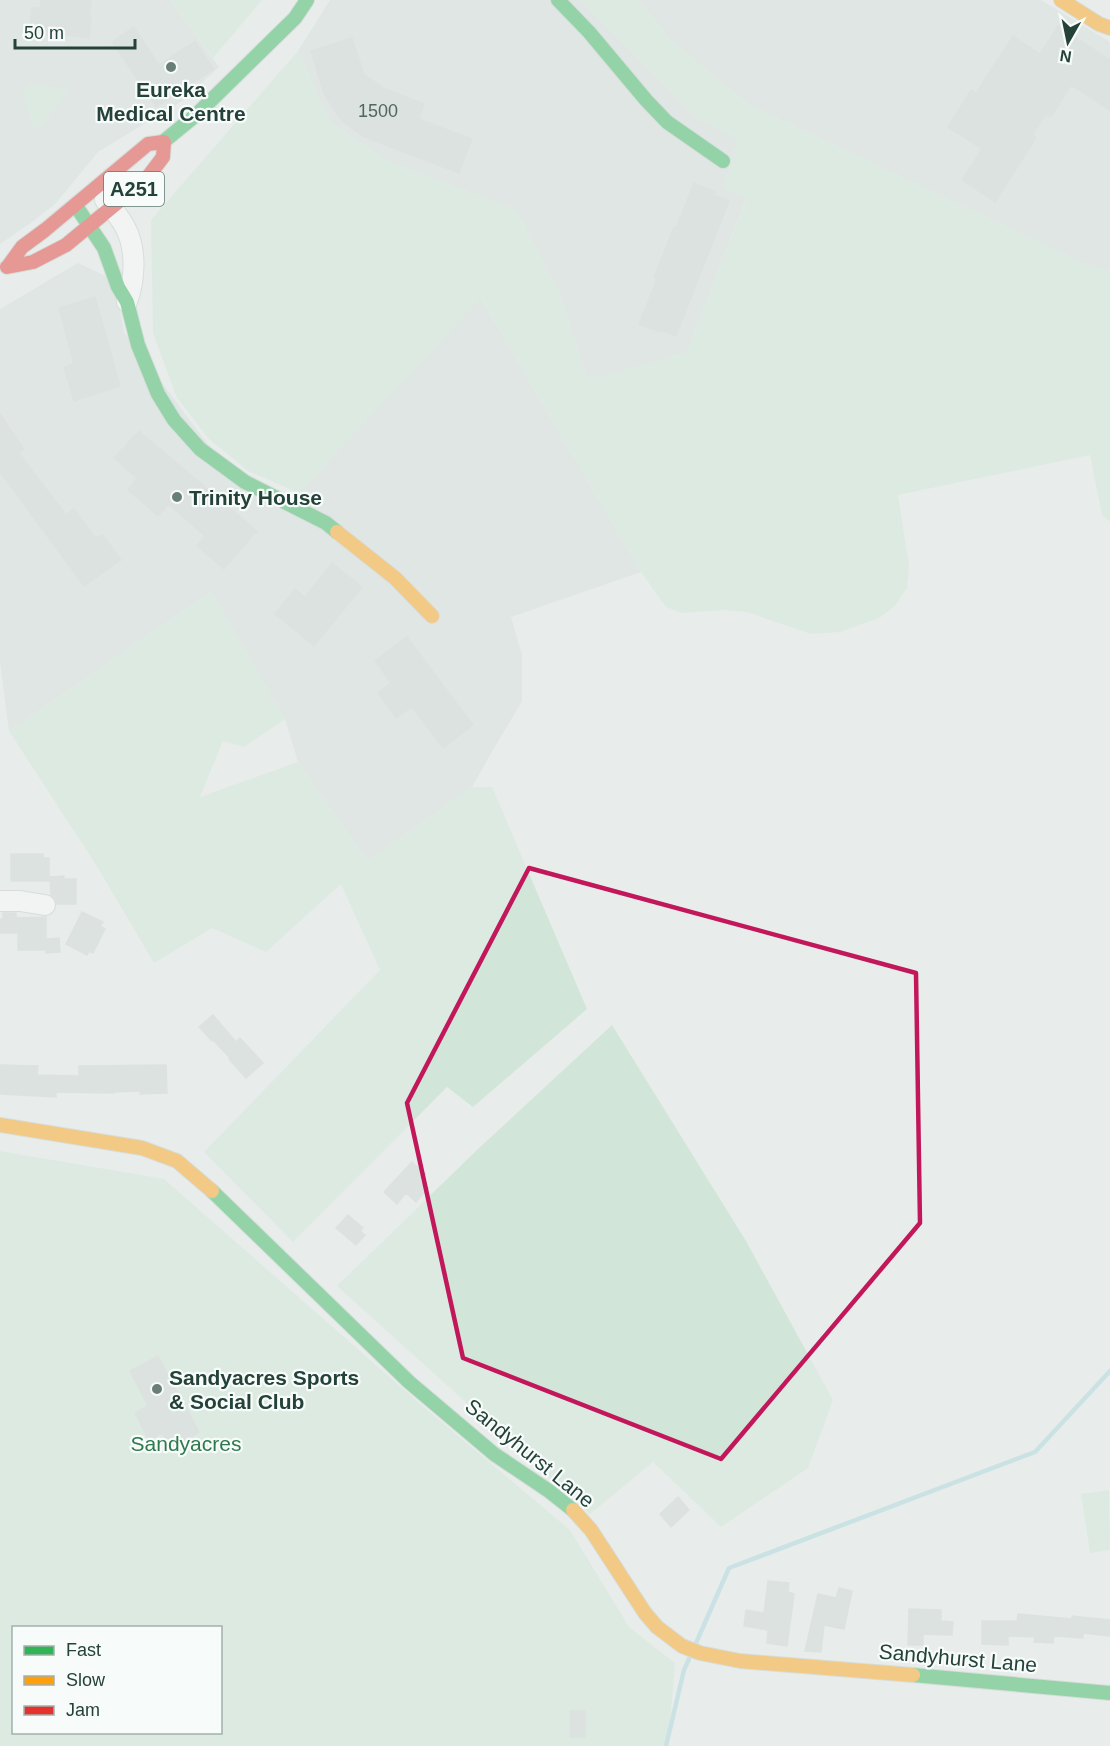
<svg xmlns="http://www.w3.org/2000/svg" width="1110" height="1746" font-family="Arial,sans-serif">
<rect width="100%" height="100%" fill="#e8edeb"/>
<path fill="#d6dedb" d="M0 0H170L219 67 182 101 98 152 56 203 35 220 0 244Z
M330 0H581L697 119 739 139 722 188 747 196 687 352 606 376 587 379 561 297 516 210 385 160 330 122 298 51Z
M639 0H1041L1110 42V270L1083 263 748 104 670 40Z
M78 263 114 280 124 332 243 491 299 493 479 295 641 572 511 617 522 655V701L493 750 472 787 367 861 298 762 285 719 211 592 9 731 0 662V309Z"/>
<path fill="#d1e6d8" fill-rule="evenodd" d="M170 0H262L213 58Z
M581 0H639L670 40 748 104 1083 263 1110 270V522L1102 515 1090 455 898 495 909 566 907 588 895 606 879 618 840 632 811 634 747 612 723 610 682 613 666 607 641 572 481 298 299 493 248 471 209 439 177 398 153 333 151 220 298 51 330 122 385 160 516 210 561 297 587 379 606 376 687 352 747 197 722 188 739 139 697 119Z
M30 83 69 89 47 120 35 131 22 92Z
M211 592 285 719 244 747 223 741 200 797 298 762 367 861 472 787H492L587 1009 473 1107 447 1087 293 1242 204 1152 380 970 341 884 266 952 212 928 154 963 98 868 9 731Z
M612 1025 746 1241 833 1400 808 1468 721 1527 653 1462 590 1514 337 1286 478 1149Z
M0 1151 164 1179 425 1408 570 1530 629 1627 675 1663 668 1746H0ZM14 1628H220V1732H14ZM570 1711H584L585 1737H570Z
M1109 1490 1110 1550 1090 1553 1081 1494Z"/>
<g fill="none" stroke-linecap="round" stroke-linejoin="round">
<path stroke="#a9d4db" stroke-width="4.5" d="M696 1643 729 1568 1035 1452 1110 1371
M666 1746 684 1670 689 1659"/>
</g>
<path fill="#cfd4d2" stroke="#d1d6d4" stroke-width="1.5" d="M41 0H91L89 16H91L89 38 55 34V36L29 33 32 7 40 8Z
M1058 26 1110 60V110L1071 85 1051 117 1046 114 1033 134 1036 138 995 202 962 180 982 149 948 127 971 90 976 93 1013 36 1040 54Z
M134 27 159 65 195 41 214 69 156 107 112 42Z
M352 38 364 74 385 89 424 104 419 119 472 139 459 173 362 136 341 120 324 94 311 51Z
M694 183 715 192 714 195 729 201 676 336 661 330 660 332 639 324 657 279 654 278 674 227 676 228Z
M95 297 120 386 74 401 64 367 74 364 59 308Z
M0 414 24 449 19 453 66 515 74 509 96 538 103 535 121 560 84 586 0 472Z
M139 431 257 531 224 569 197 546 205 536 168 504 158 516 128 490 137 478 114 458Z
M332 563 362 587 314 646 275 614 295 589 305 597Z
M407 637 473 725 443 748 412 707 396 718 378 693 391 683 375 661Z
M11 854H43V858H49V881H11Z
M64 876V879H76V904H57L56 900 51 895 50 877Z
M82 912 103 922 100 926 105 929 93 953 89 951 87 955 66 944Z
M3 913H16V918L46 917V939L59 938 60 952 46 953V950H18V933H0V919H3Z
M213 1015 236 1042 240 1038 263 1063 246 1078 229 1059 230 1058 213 1040 212 1041 199 1027Z
M0 1065 38 1066 37 1075 79 1076V1066L166 1065 167 1093 140 1094 141 1091 114 1092V1093L56 1092V1097L0 1094Z
M412 1162 425 1174 419 1180 428 1188 416 1202 406 1193 397 1204 384 1192Z
M348 1215 363 1228 360 1231 365 1235 356 1245 336 1228Z
M158 1356 199 1432 170 1448 162 1433 149 1440 135 1413 148 1406 130 1371Z
M678 1497 689 1510 671 1527 660 1514Z
M768 1581 789 1583 788 1592 794 1594 787 1646 767 1643 768 1630 744 1626 746 1610 764 1613Z
M839 1588 852 1591 844 1629 824 1625 821 1652 805 1651 818 1594 836 1598Z
M909 1609 941 1610V1621L953 1622 952 1635 923 1634V1645H908Z
M1018 1614 1072 1619V1616L1110 1620V1636L1083 1633V1638L1054 1636 1053 1643 1034 1642 1035 1637 1008 1636V1645L982 1644V1621H1017Z
M570 1711H585V1737H570Z"/>
<g fill="none" stroke-linecap="round" stroke-linejoin="round">
<defs>
<path id="street" d="M105 200C112 208 120 217 125 227 137 249 135 280 127 302
M0 901H20L45 905"/>
<path id="fast" d="M558 0 589 32 646 100 667 122 723 161
M163 142 196 115 295 18 307 0
M78 209 104 248 118 287 127 302 138 345 158 394 174 420 200 449 245 482 326 523 337 532
M212 1191 409 1382 494 1454 549 1491 573 1510
M913 1675 1110 1693"/>
<path id="slow" d="M1061 0 1099 24 1110 28
M337 532 395 578 432 616
M0 1125 142 1148 177 1161 212 1191
M573 1510 591 1530 645 1613 657 1627 682 1646 700 1653 740 1661 913 1675"/>
<path id="jam" d="M9 265 22 247 45 230 148 144 163 142
M7 267 33 262 66 245 147 178 163 157 164 142"/>
</defs>
<use href="#street" stroke="#c5cac8" stroke-width="22"/>
<use href="#fast" stroke="#c3cbc8" stroke-width="16"/>
<use href="#slow" stroke="#c3cbc8" stroke-width="16"/>
<use href="#jam" stroke="#c3cbc8" stroke-width="16"/>
<use href="#street" stroke="#fcfcfc" stroke-width="20"/>
<use href="#fast" stroke="#30b455" stroke-width="14"/>
<use href="#slow" stroke="#ff9f0a" stroke-width="14"/>
<use href="#jam" stroke="#e5322d" stroke-width="14"/>
</g>
<path d="M0 0H1110V1746H0ZM529 868 916 973 920 1223 721 1459 463 1358 407 1103Z" fill="#e8edeb" fill-opacity=".55" fill-rule="evenodd"/>
<path fill="none" stroke="#c2185b" stroke-width="4.5" stroke-linejoin="round" d="M529 868 916 973 920 1223 721 1459 463 1358 407 1103Z"/>
<g fill="#697e78" stroke="#f7fbf9" stroke-width="2">
<circle cx="171" cy="67" r="6"/>
<circle cx="177" cy="497" r="6"/>
<circle cx="157" cy="1389" r="6"/>
</g>
<g text-anchor="middle" dominant-baseline="central" stroke-width="4.5" stroke-linejoin="round" paint-order="stroke">
<g font-size="18" fill="#506761">
<text x="378" y="111">1500</text>
</g>
<rect fill="#f7fbf9" stroke="#637a73" stroke-width="1.5" x="104" y="172" width="60" height="34" rx="4.5"/>
<g font-size="20" font-weight="bold" fill="#24423a">
<text x="134" y="189">A251</text>
</g>
<g font-size="21" font-weight="bold" fill="#24423a" stroke="#f7fbf9" text-anchor="start">
<text x="171" y="89" text-anchor="middle">Eureka<tspan x="171" dy="24">Medical Centre</tspan></text>
<text x="189" y="497">Trinity House</text>
<text x="169" y="1377">Sandyacres Sports<tspan x="169" dy="24">&amp; Social Club</tspan></text>
</g>
<g font-size="21" fill="#2d7a4b" stroke="#f7fbf9">
<text x="186" y="1443">Sandyacres</text>
</g>
<g font-size="21" fill="#24423a" stroke="#f7fbf9">
<text transform="translate(530 1453) rotate(39)">Sandyhurst Lane</text>
<text transform="translate(958 1658) rotate(5)">Sandyhurst Lane</text>
</g>
</g>
<rect x="12" y="1626" width="210" height="108" fill="#f7fbf9" stroke="#a3b1ad" stroke-width="1.5"/>
<rect x="24" y="1646" width="30" height="9" fill="#30b455" stroke="#a3b1ad" stroke-width="1.5"/>
<text x="66" y="1656" font-size="18" fill="#24423a">Fast</text>
<rect x="24" y="1676" width="30" height="9" fill="#ff9f0a" stroke="#a3b1ad" stroke-width="1.5"/>
<text x="66" y="1686" font-size="18" fill="#24423a">Slow</text>
<rect x="24" y="1706" width="30" height="9" fill="#e5322d" stroke="#a3b1ad" stroke-width="1.5"/>
<text x="66" y="1716" font-size="18" fill="#24423a">Jam</text>
<g transform="translate(1068 42) rotate(189)" stroke="#f7fbf9" stroke-width="4.5" paint-order="stroke">
<path d="M0-4.5L10 22L0 15L-10 22Z" fill="#24423a"/>
<text y="-9" font-size="16" font-weight="bold" text-anchor="middle" fill="#24423a">N</text>
</g>
<path d="M15 39v9h120v-9" fill="none" stroke="#24423a" stroke-width="3"/>
<text x="24" y="39" font-size="18" fill="#24423a" stroke="#f7fbf9" stroke-width="4.5" paint-order="stroke">50 m</text>
</svg>
